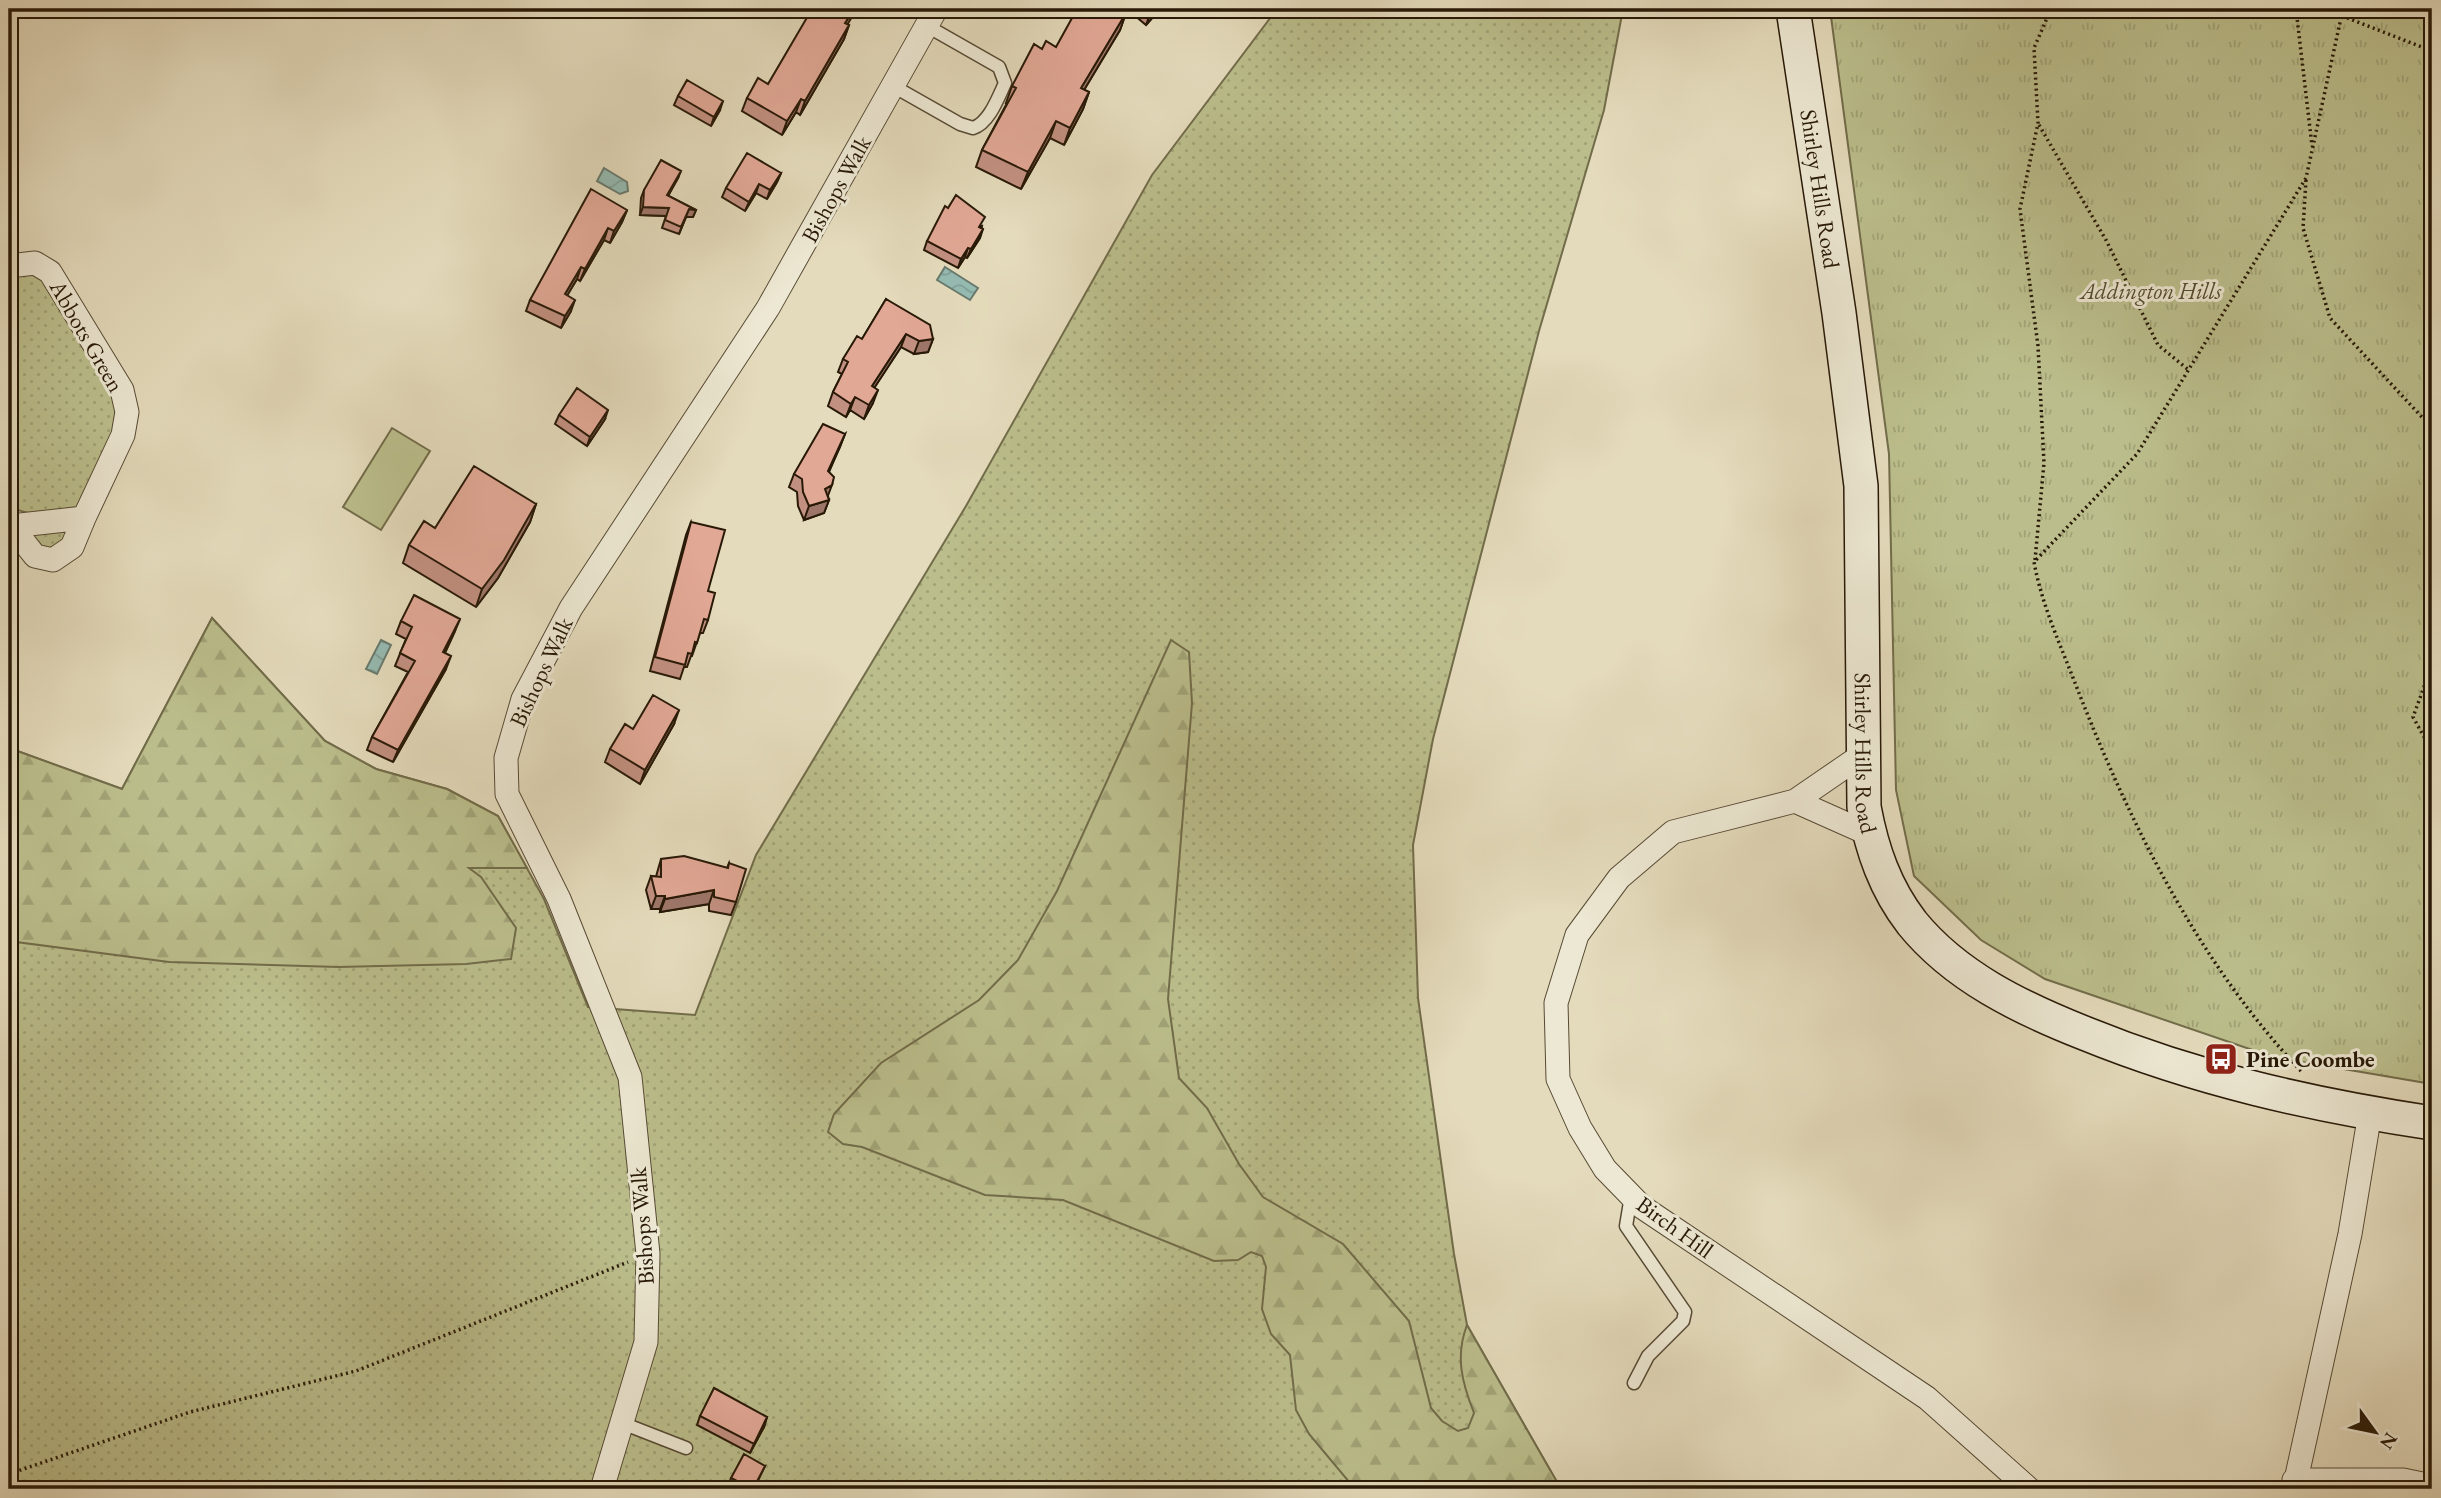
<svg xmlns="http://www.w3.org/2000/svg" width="2441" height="1498" font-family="'EB Garamond',serif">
<defs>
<pattern id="grass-dots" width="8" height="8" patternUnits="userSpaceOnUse" patternTransform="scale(1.75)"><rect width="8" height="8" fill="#bbbe8c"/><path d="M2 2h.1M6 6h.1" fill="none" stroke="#a1a377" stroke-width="1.8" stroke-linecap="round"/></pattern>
<pattern id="forest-firs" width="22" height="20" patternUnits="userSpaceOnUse" patternTransform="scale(1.75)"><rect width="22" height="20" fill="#bbbe8c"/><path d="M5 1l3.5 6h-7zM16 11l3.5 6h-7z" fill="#a1a377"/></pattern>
<pattern id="park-tufts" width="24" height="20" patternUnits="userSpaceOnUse" patternTransform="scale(1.75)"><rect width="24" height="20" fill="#bbbe8c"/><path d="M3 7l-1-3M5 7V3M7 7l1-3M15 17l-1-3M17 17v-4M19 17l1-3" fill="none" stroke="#a1a377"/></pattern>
<pattern id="water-waves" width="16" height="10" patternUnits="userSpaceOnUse" patternTransform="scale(1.75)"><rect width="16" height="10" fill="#95bbb2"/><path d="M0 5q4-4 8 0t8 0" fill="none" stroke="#80a098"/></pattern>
</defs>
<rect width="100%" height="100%" fill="#e4dbbc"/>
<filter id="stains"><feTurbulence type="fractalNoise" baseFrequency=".00286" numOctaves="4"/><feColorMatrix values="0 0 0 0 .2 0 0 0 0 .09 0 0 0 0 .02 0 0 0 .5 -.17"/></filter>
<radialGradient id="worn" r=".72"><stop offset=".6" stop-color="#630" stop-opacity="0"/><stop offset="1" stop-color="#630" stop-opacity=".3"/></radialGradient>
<path fill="url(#grass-dots)" stroke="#726c4a" stroke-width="2" d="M1277 9H1623L1604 110 1539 331 1433 739 1413 845 1418 998 1454 1254 1467 1325 1561 1489H9V748L122 789 212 618 325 741 376 769 447 789 498 816 544 899 588 1007 695 1015 756 855 966 506 1152 175Z
M31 273 45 279 113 392C123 436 97 469 78 507 57 517 29 517 9 506V277Z
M64 529 70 535 61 548H35L29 532Z"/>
<path fill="url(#forest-firs)" stroke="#726c4a" stroke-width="2" d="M212 618 325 741 376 769 447 789 498 816 527 868H469L481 877 516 928 511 959 466 964 338 967 169 962 9 941V748L122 789Z
M1171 640 1189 652 1192 703 1168 999 1179 1078 1207 1108 1239 1164 1263 1197 1343 1244 1409 1321 1431 1408 1442 1421 1458 1431 1468 1428 1474 1413C1462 1383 1455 1356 1467 1325L1561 1489H1355L1309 1434 1296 1410 1290 1355 1271 1334 1262 1309 1266 1267 1262 1256 1251 1252 1238 1260 1214 1261 1063 1200 985 1195 862 1147 843 1144 828 1132 834 1114 881 1063 979 1000 1018 960 1057 891Z"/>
<path fill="url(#park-tufts)" stroke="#726c4a" stroke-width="2" d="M1830 9H2432V1084L2273 1057 2045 979 1981 940 1914 876 1896 790 1889 454Z"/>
<path fill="#bbbe8c" stroke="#726c4a" stroke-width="2" d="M392 428 430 451 381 530 343 507Z"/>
<path fill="url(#water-waves)" stroke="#697a6e" stroke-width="2" d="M604 168 627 182 628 191 620 194 597 181Z
M945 267 978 288 970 300 937 280Z
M381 640 391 645 377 674 366 669Z"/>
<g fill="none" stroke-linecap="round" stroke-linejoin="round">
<defs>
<path id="lane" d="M893 86 960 124 973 128C989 123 998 98 1005 83L999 67 927 26
M1631 1196 1626 1226 1685 1312 1683 1321 1648 1356 1634 1383
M622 1423 686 1448"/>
<path id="street" d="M9 266 35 263 50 272 122 390 127 412 123 435 84 518 11 526
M9 523 35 556 53 560 72 547 84 518
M1862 755 1795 801 1673 832 1619 878 1577 935 1556 1003 1558 1079 1580 1128 1605 1169 1642 1207 1927 1398 2029 1489
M1795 801 1869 834
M2294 1480H2403L2432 1486
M602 1489 646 1342 648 1254 630 1077 559 899 507 794 506 758 523 699 571 608 768 308 936 9
M2294 1489 2350 1234 2370 1113"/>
<g id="secondary">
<path id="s1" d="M1793 9 1839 313 1861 486 1864 807C1872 850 1885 888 1912 923 1956 977 2021 1008 2084 1033 2197 1079 2312 1105 2432 1123"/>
</g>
</defs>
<use href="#lane" stroke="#574a34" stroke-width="15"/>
<use href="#street" stroke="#574a34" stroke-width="25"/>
<use href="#secondary" stroke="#281907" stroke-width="36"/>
<path stroke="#281907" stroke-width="3.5" stroke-dasharray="2 3.5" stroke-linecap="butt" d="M2296 9 2312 146
M2342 16 2432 51
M2039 125 2106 240 2158 345 2190 371
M2306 180 2303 228 2330 318 2432 428
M2035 560 2044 463 2038 346 2020 209 2038 123 2034 48 2051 9
M2432 665 2413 717 2432 751
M2301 1071C2199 963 2131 826 2077 688 2061 646 2042 606 2034 562L2137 454 2306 178 2343 9
M9 1474 190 1412 356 1371 628 1262"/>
<use href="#lane" stroke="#ede8d3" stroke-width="12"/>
<use href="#street" stroke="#ede8d3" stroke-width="23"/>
<use href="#secondary" stroke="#ede8d3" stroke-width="33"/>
</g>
<path fill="#c29081" stroke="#281907" stroke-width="2" d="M830 9H855L847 24 849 25 844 39 800 115 796 112 782 135 742 111 747 98 768 84Z
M1127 9H1160L1146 25Z
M1126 13 1120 30 1084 90 1089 92 1083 109 1064 145 1050 138 1021 189 976 167 982 150 1007 103H1006L1012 86 1056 47Z
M678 96 720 110 711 126 674 105Z
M781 173 777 182 767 199 756 193 745 211 722 197 726 188Z
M678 178 668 196 696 210 693 217H686L679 234 662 228 666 216 640 215 641 198 644 190Z
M627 210 622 222 610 243 604 240 580 281 577 279 567 295 571 311 561 328 526 311 530 300Z
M982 226 980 238 967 258 965 257 958 268 924 250 927 241Z
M886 299 933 339 928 352 914 354 901 347 874 388 873 403 864 419 850 410 846 417 828 406 833 392 842 374 838 372 843 359 862 339Z
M559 415 605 419 587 446 555 424Z
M845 434 829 472 828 496 829 500 824 513 804 520 798 506 797 492 789 487 794 474Z
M536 504 530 522 498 578 476 607 403 563 409 545 435 528Z
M691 522 708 591V620L703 633H700L692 656H691L687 667H684L680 679 650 671 686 535Z
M401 621 455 631 445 653 446 669 393 762 367 750 372 737 408 672 395 666 406 639 396 634Z
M674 724 640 784 605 762 610 749 633 729Z
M661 859 727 868 729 863 736 902 731 915 709 911V904L660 912V909H651L646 890 651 876 656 877 657 873Z
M700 1416 767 1417 764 1427 750 1453 697 1425Z
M765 1466 754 1489H733L728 1487 731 1478Z"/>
<path fill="#9e7669" stroke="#281907" stroke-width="2" d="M854 9H855L853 15 840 37 845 23Z
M1153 9H1160L1146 25 1151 11Z
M1126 13 1120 30 1075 105 1081 88Z
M849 25 844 39 800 115 805 101Z
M1089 92 1083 109 1064 145 1070 128Z
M801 99 796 112 782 135 787 121Z
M723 101 720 110 711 126 714 117Z
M1056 121 1050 138 1021 189 1028 172Z
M681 171 678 178 664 203 667 195Z
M781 173 777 182 767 199 770 190Z
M759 184 756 193 745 211 749 202Z
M643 207 669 208 667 216 640 215Z
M689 209 696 210 693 217H686L679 234Z
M627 210 622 222 610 243 614 231Z
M608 228 604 240 580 281 585 269Z
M983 229 980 238 967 258 971 249Z
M968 248 965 257 958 268 961 259Z
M581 267 577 279 561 306 565 294Z
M575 300 571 311 561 328 565 316Z
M906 334 901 347 867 399 872 386Z
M933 339 928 352 914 354 919 341Z
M878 390 873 403 864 419 869 405Z
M855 397 850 410 846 417 851 404Z
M608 410 605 419 587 446 590 437Z
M845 434 840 447 823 484 828 471Z
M832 485 827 498 825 489Z
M829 500 824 513 804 520 809 506Z
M536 504 530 522 498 578 476 607 482 589Z
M460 619 455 631 439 665 443 652Z
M451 656 446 669 393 762 398 750Z
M679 710 674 724 640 784 645 770Z
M714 890 709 904 660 912 665 899Z
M656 896H665L660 909H651Z
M767 1417 764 1427 750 1453 754 1444Z"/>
<path fill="#e2a896" stroke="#281907" stroke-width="2" d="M812 9H820L828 13 830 9H854L845 23 849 25 805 101 801 99 787 121 747 98 758 78 768 84Z
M1077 9H1117L1126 13 1081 88 1089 92 1070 128 1056 121 1028 172 982 150 1016 88 1012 86 1034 44 1042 49 1046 41 1056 47Z
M687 80 723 101 714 117 678 96Z
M747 153 781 173 770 190 759 184 749 202 726 188Z
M661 160 681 171 667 195 696 210 689 209 681 227 665 220 669 208 643 207 644 190Z
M591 189 627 210 614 231 608 228 585 269 581 267 565 294 575 300 565 316 530 300Z
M956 195 985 217 979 227 983 229 971 249 968 248 961 259 927 241 945 206 948 208Z
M886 299 930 325 933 339 919 341 906 334 872 386 878 390 869 405 855 397 851 404 833 392 848 362 843 359 857 336 862 339Z
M577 388 608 410 590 437 559 415Z
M823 424 845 434 828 471 834 477 832 485 825 489 829 500 809 506 803 492 802 479 794 474Z
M474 466 536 504 504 560 482 589 409 545 424 521 435 528Z
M691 522 725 530 708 591 715 593 708 620 704 619 697 643 695 642 692 654 688 653 685 665 655 657Z
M414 595 460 619 443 652 451 656 398 750 372 737 415 661 400 653 412 627 401 621Z
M653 695 679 710 645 770 610 749 625 724 633 729Z
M684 856 728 868 729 863 746 869 736 902 714 897V890L665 899V896H656L651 876 661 877V859Z
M714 1388 767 1417 754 1444 700 1416Z
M744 1454 765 1466 753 1489 731 1478Z"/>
<defs>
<symbol id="bus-square" viewBox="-11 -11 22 22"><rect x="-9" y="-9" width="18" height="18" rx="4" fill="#8f2418" stroke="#ede8d3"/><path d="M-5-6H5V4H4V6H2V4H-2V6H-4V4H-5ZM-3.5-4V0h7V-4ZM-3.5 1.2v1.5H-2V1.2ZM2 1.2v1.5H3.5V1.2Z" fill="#fff"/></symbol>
</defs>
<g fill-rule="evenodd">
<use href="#bus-square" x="2202" y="1040" width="38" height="38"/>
</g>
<g text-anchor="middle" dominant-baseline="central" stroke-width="6" stroke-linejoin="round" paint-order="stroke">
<g font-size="23" fill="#281907" stroke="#ede8d3">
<text stroke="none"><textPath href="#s1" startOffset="182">Shirley Hills Road</textPath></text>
<text transform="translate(836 189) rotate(-61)">Bishops Walk</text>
<text transform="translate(87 336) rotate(60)">Abbots Green</text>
<text transform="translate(541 672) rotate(-65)">Bishops Walk</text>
<text stroke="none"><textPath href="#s1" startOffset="749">Shirley Hills Road</textPath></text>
<text transform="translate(642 1226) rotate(-94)">Bishops Walk</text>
<text transform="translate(1675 1227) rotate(36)">Birch Hill</text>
</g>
<g font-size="23" font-style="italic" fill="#544b2f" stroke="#ede8d3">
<text x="2151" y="291">Addington Hills</text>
</g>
<g font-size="23" font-weight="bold" fill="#281907" stroke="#ede8d3" text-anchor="start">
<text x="2246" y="1059">Pine Coombe</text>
</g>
</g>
<rect width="2441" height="1498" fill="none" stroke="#e4dbbc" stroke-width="35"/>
<rect x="10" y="10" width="2420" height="1477" fill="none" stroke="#281907" stroke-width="3.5"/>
<rect x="18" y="18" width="2406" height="1463" fill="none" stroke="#281907" stroke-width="2"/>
<g transform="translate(2375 1432) rotate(123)" stroke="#ede8d3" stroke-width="5" paint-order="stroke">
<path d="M0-5L12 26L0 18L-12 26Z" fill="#281907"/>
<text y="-10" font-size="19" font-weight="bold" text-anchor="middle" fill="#281907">N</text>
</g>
<rect width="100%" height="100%" filter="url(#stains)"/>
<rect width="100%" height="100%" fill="url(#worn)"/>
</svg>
